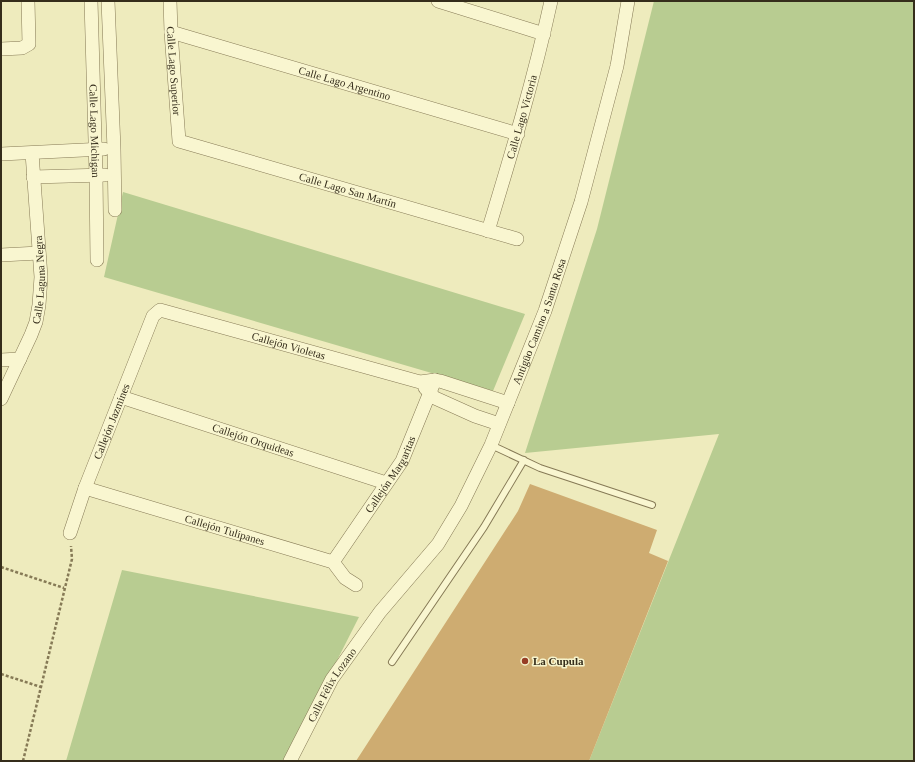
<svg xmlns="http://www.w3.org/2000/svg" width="915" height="762" font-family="Georgia,serif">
<rect width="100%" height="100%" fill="#eeebbd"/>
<path fill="#b8cc91" d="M654 1H914V761H589L719 434 525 453 597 229Z
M123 192 525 314 493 391 104 277Z
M122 570 359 617 286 761H66Z"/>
<path fill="#ceac71" d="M530 484 657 530 649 553 668 561 589 761H356L518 511Z"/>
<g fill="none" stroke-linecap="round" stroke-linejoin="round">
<defs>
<path id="service" d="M491 445 540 468 652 505
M392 662 484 527 524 460"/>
<g id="minor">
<path id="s1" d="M91 1 96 175 97 260"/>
<path d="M108 1 114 149 115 210"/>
<path id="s2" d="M170 1 171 32 179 141 517 239"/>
<path d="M438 1 544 34"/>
<path id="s3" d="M171 32 518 134"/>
<path d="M1 49 22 48 29 44 28 1"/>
<path d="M1 154 104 149"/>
<path d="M33 177 105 175"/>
<path id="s4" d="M488 231C511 155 534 79 551 1"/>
<path d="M1 255 39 253"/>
<path d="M1 360 20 359"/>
<path d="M425 388 435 398 475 416 499 424"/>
<path id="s5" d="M121 397 386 483"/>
<path id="s6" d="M1 399 31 335 36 322 39 305 41 277 32 153"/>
<path id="s7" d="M85 488 333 562 345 578 356 585"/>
<path id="s8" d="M70 533 85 488 153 316 160 310 420 382 435 380 440 381 508 403"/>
<path id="s9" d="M333 562 402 461 435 380"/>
<path id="s10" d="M290 761 332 679 380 612 438 544 461 506 491 445 545 311 581 202 617 66 628 1"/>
</g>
</defs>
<use href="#service" stroke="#867a56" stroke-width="8"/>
<use href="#minor" stroke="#867a56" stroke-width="14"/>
<path stroke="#867a56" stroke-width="2.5" stroke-dasharray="3 2" stroke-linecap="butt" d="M1 567 64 588
M1 674 41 687
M23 761 72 559 71 546"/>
<use href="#service" stroke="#f9f6d0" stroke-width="6"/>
<use href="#minor" stroke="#f9f6d0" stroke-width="13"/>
</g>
<circle fill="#963d25" stroke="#f6f3cc" stroke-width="1.5" cx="525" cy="661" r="4"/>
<g text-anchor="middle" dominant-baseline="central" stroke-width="3" stroke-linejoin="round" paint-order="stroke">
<g font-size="11" fill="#352d1b" stroke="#f6f3cc">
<text stroke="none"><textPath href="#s2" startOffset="70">Calle Lago Superior</textPath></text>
<text stroke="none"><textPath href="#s3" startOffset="181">Calle Lago Argentino</textPath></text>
<text stroke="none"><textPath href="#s4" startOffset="119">Calle Lago Victoria</textPath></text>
<text stroke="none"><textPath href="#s1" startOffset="130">Calle Lago Michigan</textPath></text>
<text stroke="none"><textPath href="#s2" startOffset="316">Calle Lago San Martín</textPath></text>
<text stroke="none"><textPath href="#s6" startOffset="127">Calle Laguna Negra</textPath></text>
<text stroke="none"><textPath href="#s10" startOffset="509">Antigüo Camino a Santa Rosa</textPath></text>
<text stroke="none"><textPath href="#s8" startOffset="375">Callejón Violetas</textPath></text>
<text stroke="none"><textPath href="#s8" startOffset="119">Callejón Jazmines</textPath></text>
<text stroke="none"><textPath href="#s5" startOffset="139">Callejón Orquideas</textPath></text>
<text stroke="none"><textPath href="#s9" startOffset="105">Callejón Margaritas</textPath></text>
<text stroke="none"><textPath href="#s7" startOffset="146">Callejón Tulipanes</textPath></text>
<text stroke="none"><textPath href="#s10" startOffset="87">Calle Félix Lozano</textPath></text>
</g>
<g font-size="11" font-weight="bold" fill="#352d1b" stroke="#f6f3cc" text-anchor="start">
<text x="533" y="661">La Cupula</text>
</g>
</g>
<rect width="915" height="762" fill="none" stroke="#352d1b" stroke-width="4"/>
</svg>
